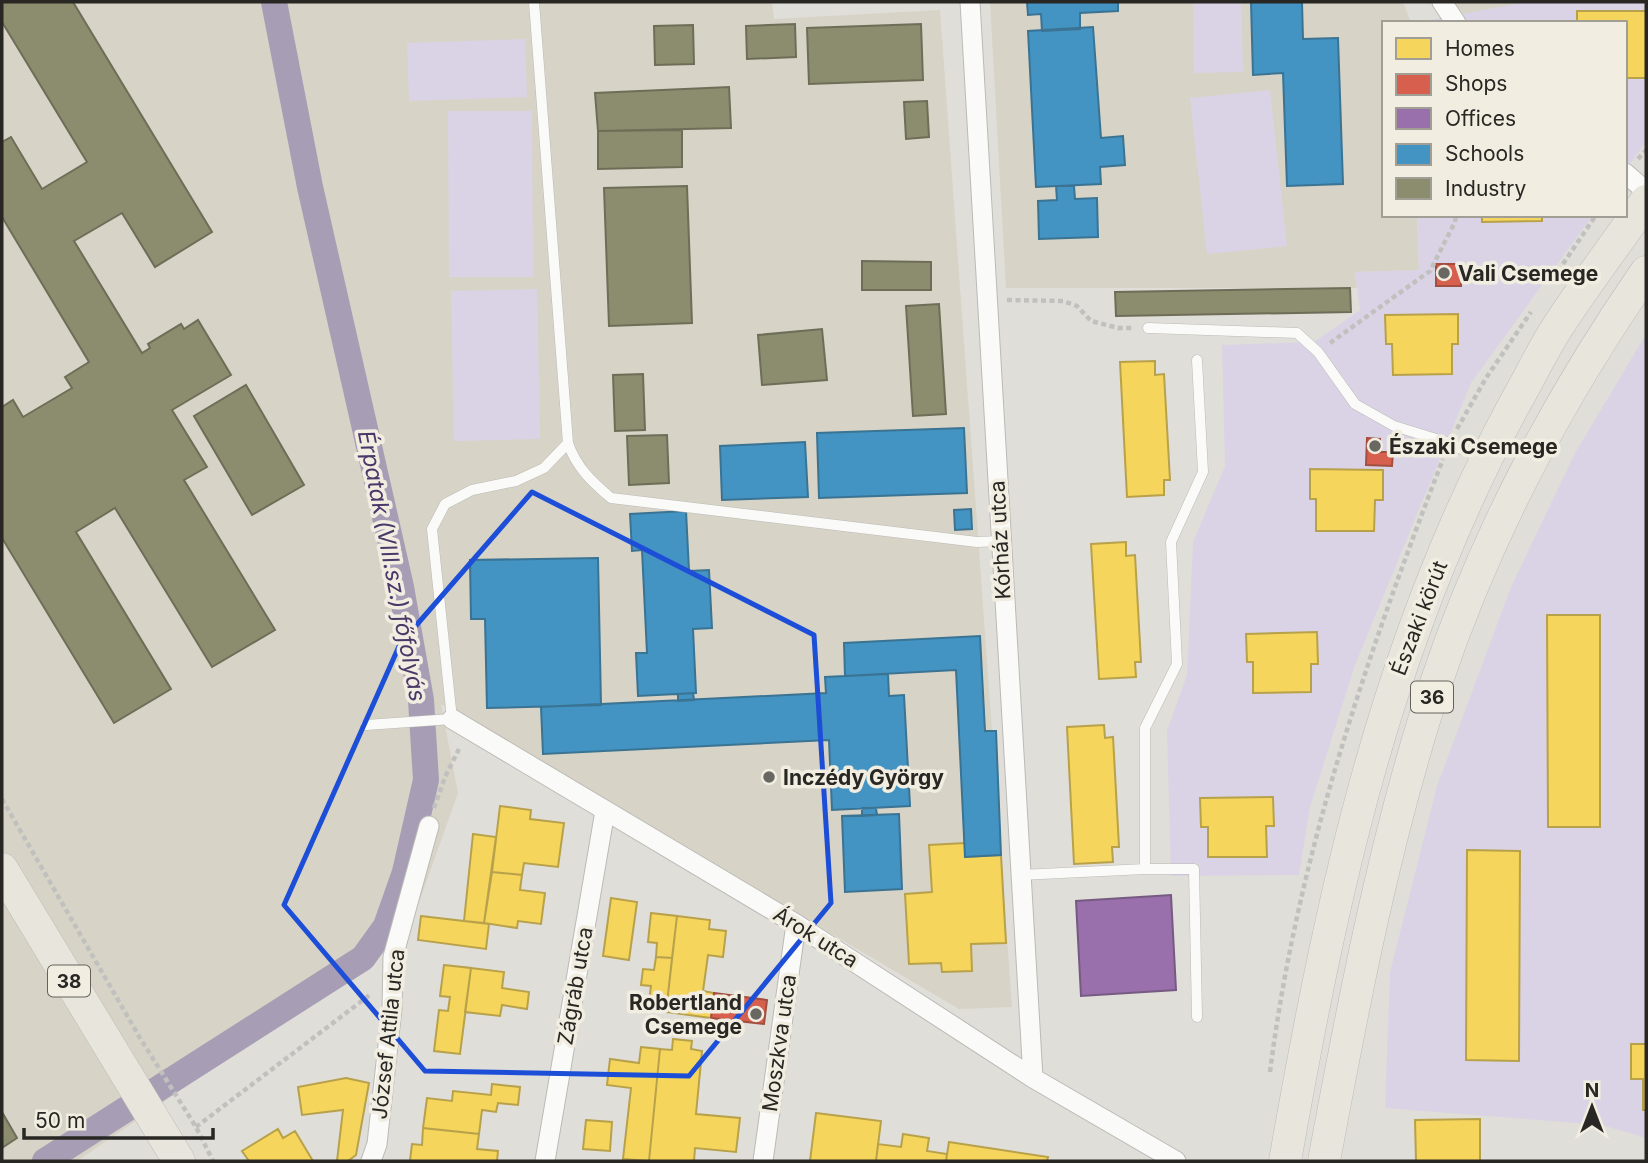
<svg xmlns="http://www.w3.org/2000/svg" width="1648" height="1163" font-family="Inter,sans-serif">
<rect width="100%" height="100%" fill="#e0ded8"/>
<path fill="#d7d3c6" d="M2 2H772L774 19 940 10 1012 1007 959 1009 441 704 458 793 407 936 77 1161H2Z
M990 2H1403L1411 23H1384V215H1417L1419 270 1355 272 1357 288H1006Z
M1453 2H1526L1464 15Z"/>
<path fill="#dad3e5" d="M1193 2H1241L1243 72 1194 73Z
M1526 2H1646V142L1625 171V23H1413Z
M525 39 527 97 409 101 407 43Z
M1270 90 1287 246 1207 254 1190 98Z
M448 111H532L533 277H449Z
M1417 215H1593L1471 383 1355 665 1310 807 1299 875 1171 876 1167 731 1187 675 1193 542 1225 466 1222 345 1314 342 1360 310 1355 272 1419 270Z
M537 289 540 439 454 441 451 291Z
M1646 334V1138L1602 1125 1385 1108 1390 972 1437 786 1511 587 1574 455Z"/>
<path fill="#f6d55c" stroke="#b8a14b" stroke-width="2" d="M1577 11H1646V78H1625V23H1577Z
M1482 215H1542V221L1482 222Z
M1458 314V344H1452V374L1393 375 1392 344H1386L1385 315Z
M1155 361V375L1164 374 1170 480H1164V495L1127 497 1120 362Z
M1310 469 1383 470V500H1375L1374 531H1316V499H1310Z
M1126 542V556L1135 555 1141 662H1135L1136 677 1099 679 1091 544Z
M1547 615H1600V827H1548Z
M1317 632 1318 664H1311V692L1253 693V662H1247L1246 634Z
M1104 725 1105 738 1113 737 1119 847H1112L1113 862 1074 864 1067 727Z
M1273 797 1274 826H1266L1267 857H1208V827H1201L1200 798Z
M500 806 531 810 530 819 564 823 558 867 524 863 522 875 492 872Z
M473 834 496 837 484 923 464 921Z
M965 843V857L1001 855 1006 943 971 944 972 971 942 972 941 963 909 964 905 894 932 892 929 845Z
M1467 850 1520 851 1519 1061 1466 1060Z
M492 872 522 875 520 890 545 893 541 924 518 921 517 928 484 923Z
M611 898 637 902 629 960 603 956Z
M651 913 677 916 672 958 656 957 657 943 648 942Z
M421 916 489 924 486 949 418 940Z
M677 916 710 920 709 929 726 931 723 957 708 955 703 991 714 993 711 1018 666 1012Z
M656 957 672 958 666 1012 648 1008 651 986 641 985 643 969 654 970Z
M444 965 471 968 460 1054 434 1051 439 1010 448 1011 450 997 440 996Z
M471 968 504 972 502 988 529 992 527 1009 502 1005 500 1016 465 1012Z
M673 1039 692 1041 691 1049 702 1051 696 1114 740 1118 736 1152 695 1148 694 1161H649L660 1049 672 1050Z
M1631 1044H1646V1110H1643V1079H1631Z
M641 1047 660 1049 649 1161 623 1159 631 1088 607 1085 610 1059 639 1063Z
M346 1078 369 1083 356 1155 348 1161H337L343 1110 302 1115 298 1087Z
M492 1084 520 1087 518 1105 498 1103 496 1112 482 1110 479 1134 423 1128 427 1098 452 1101 453 1091 491 1095Z
M816 1113 881 1121 876 1161H810Z
M1480 1119V1161H1416L1415 1120Z
M586 1120 612 1122 610 1151 583 1149Z
M423 1128 479 1134 477 1149 498 1151 497 1161H410L412 1144 422 1145Z
M278 1129 283 1138 295 1131 313 1161H249L242 1151Z
M903 1134 929 1138 927 1151 947 1154 946 1161H876L878 1144 901 1147Z
M949 1142 1048 1157 1047 1161H946Z"/>
<path fill="#d6604d" stroke="#a24f40" stroke-width="2" d="M1436 264H1461V286H1436Z
M1367 438 1380 439V452H1393L1392 466 1366 465Z
M714 993 767 1000 764 1024 711 1018Z"/>
<path fill="#9970ab" stroke="#775a82" stroke-width="2" d="M1171 895 1176 990 1081 996 1076 901Z"/>
<path fill="#4393c3" stroke="#3b7393" stroke-width="2" d="M1027 2H1118V11L1080 13V29L1042 31 1041 14 1028 15Z
M1251 2H1302L1303 39 1338 38 1343 184 1287 186 1283 73 1253 75Z
M1093 27 1101 138 1123 136 1125 165 1100 167 1101 184 1036 187 1028 31Z
M1056 186H1074L1075 199 1097 198 1098 237 1039 239 1038 201 1057 200Z
M964 428 967 493 819 498 817 433Z
M805 442 808 497 722 500 720 446Z
M971 509 972 529 955 530 954 510Z
M686 511 689 571 709 570 712 628 693 629 696 693 638 696 636 653H647L642 550 632 551 630 514Z
M598 558 601 705 487 708 485 619H471L470 560Z
M980 636 985 731H996L1001 855 965 857 956 670 845 676 844 643Z
M888 674 889 696 904 695 910 806 832 810 829 740 543 754 541 707 826 693 825 677Z
M693 693 694 700 678 701V694Z
M862 808H876L877 815 862 816Z
M899 814 902 889 845 892 842 816Z"/>
<path fill="#8c8c6e" stroke="#6e6e58" stroke-width="2" d="M2 2H73L212 232 155 267 122 213 74 241 142 353 150 348 148 344 181 324 184 329 198 320 231 375 172 410 207 467 184 480 275 630 212 667 115 508 76 532 171 689 114 723 2 538V407L13 400 23 417 72 388 65 377 89 362 2 217V142L11 137 42 189 87 162 2 22Z
M795 24 796 57 747 59 746 26Z
M921 24 923 80 809 84 807 28Z
M693 25 694 64 655 65 654 26Z
M729 87 731 128 598 131 595 93Z
M927 101 929 137 906 139 904 102Z
M682 130V167L598 169V131Z
M687 186 692 323 609 326 604 188Z
M862 261 931 262V290H862Z
M1350 288 1351 312 1116 316 1115 292Z
M939 304 946 414 913 416 906 306Z
M822 329 827 380 762 385 758 335Z
M643 374 645 430 615 431 613 375Z
M246 385 304 485 252 515 194 416Z
M667 435 669 483 629 485 627 436Z
M2 1112 17 1138 2 1148Z"/>
<g fill="none" stroke-linecap="round" stroke-linejoin="round">
<path stroke="#a79eb6" stroke-width="26" d="M45 1161 363 958 386 926 405 872 426 780 421 700 401 587 310 187 274 2"/>
<defs>
<path id="service" d="M1148 328 1297 333 1318 352 1355 404 1394 426 1449 443 1481 458
M568 443C576 467 592 482 611 498L977 542 1000 541
M366 725 452 719 432 529 445 504 472 490 516 481 544 468 568 443 534 2
M1145 869H1194L1197 1017
M1020 875 1145 869V728L1177 664 1171 542 1203 472 1197 360"/>
<path id="minor" d="M970 2 1033 1078
M1442 2 1456 23
M1625 173 1646 191
M452 719 796 924 1033 1078 1176 1161
M371 1161 377 1144 392 1009 393 957 429 826
M545 1161 605 811
M763 1161 796 924"/>
<path id="primary" d="M2 869 179 1161
M1285 1161C1332 895 1384 646 1514 405 1528 381 1540 355 1555 331 1583 287 1616 244 1646 201
M1324 1161C1353 1005 1385 837 1435 686 1484 539 1558 399 1646 272"/>
</defs>
<use href="#service" stroke="#bcbab6" stroke-width="11"/>
<use href="#minor" stroke="#bcbab6" stroke-width="21"/>
<use href="#primary" stroke="#bdbcb8" stroke-width="33"/>
<path stroke="#c0c0be" stroke-width="4.5" stroke-dasharray="5 3.5" stroke-linecap="butt" d="M1638 159 1646 150
M1563 264 1596 215
M1007 300 1063 301 1077 306 1091 321 1118 328H1133
M1330 343 1430 271 1455 222 1456 215
M1457 429 1486 378 1531 312
M2 799 140 1038 196 1127 213 1161
M434 808 445 777 459 749
M1270 1072C1297 859 1366 658 1443 459
M196 1127 371 994"/>
<use href="#service" stroke="#fafaf9" stroke-width="10"/>
<use href="#minor" stroke="#fafaf9" stroke-width="19"/>
<use href="#primary" stroke="#e8e5dd" stroke-width="32"/>
</g>
<path fill="none" stroke="#1d4ed8" stroke-width="5" stroke-linejoin="round" d="M532 492 814 635 831 903 689 1076 425 1071 284 905 400 644Z"/>
<g fill="#696762" stroke="#f1ede1" stroke-width="2.5">
<circle cx="1444" cy="273" r="7"/>
<circle cx="1375" cy="446" r="7"/>
<circle cx="769" cy="777" r="7"/>
<circle cx="756" cy="1014" r="7"/>
</g>
<g text-anchor="middle" dominant-baseline="central" stroke-width="7" stroke-linejoin="round" paint-order="stroke">
<g fill="#f1ede1" stroke="#65625c" stroke-width="2">
<rect x="1411" y="681.5" width="42" height="31" rx="5"/>
<rect x="48" y="965.5" width="42" height="31" rx="5"/>
</g>
<g font-size="19" font-weight="bold" fill="#292723">
<text x="1432" y="697">36</text>
<text x="69" y="981">38</text>
</g>
<g font-size="21" font-weight="bold" fill="#292723" stroke="#f1ede1" text-anchor="start">
<text x="1458" y="273">Vali Csemege</text>
<text x="1389" y="446">Északi Csemege</text>
<text x="783" y="777">Inczédy György</text>
<text x="742" y="1002" text-anchor="end">Robertland<tspan x="742" dy="24">Csemege</tspan></text>
</g>
<g font-size="21" fill="#292723" stroke="#f1ede1">
<text transform="translate(1000 540) rotate(-93)">Kórház utca</text>
<text transform="translate(1419 618) rotate(-69)">Északi körút</text>
<text transform="translate(816 937) rotate(32)">Árok utca</text>
<text transform="translate(575 986) rotate(-80)">Zágráb utca</text>
<text transform="translate(388 1034) rotate(-84)">József Attila utca</text>
<text transform="translate(779 1043) rotate(-82)">Moszkva utca</text>
</g>
<g font-size="23" font-style="italic" fill="#4a3869" stroke="#f1ede1">
<text transform="translate(392 566) rotate(79)">Érpatak (VIII.sz.) főfolyás</text>
</g>
</g>
<rect width="1648" height="1163" fill="none" stroke="#292723" stroke-width="7"/>
<rect x="1382" y="21" width="245" height="196" fill="#f1ede1" stroke="#a19e95" stroke-width="2"/>
<rect x="1396" y="38" width="35" height="21" fill="#f6d55c" stroke="#a19e95" stroke-width="2"/>
<text x="1445" y="56" font-size="21" fill="#292723">Homes</text>
<rect x="1396" y="74" width="35" height="21" fill="#d6604d" stroke="#a19e95" stroke-width="2"/>
<text x="1445" y="91" font-size="21" fill="#292723">Shops</text>
<rect x="1396" y="108" width="35" height="21" fill="#9970ab" stroke="#a19e95" stroke-width="2"/>
<text x="1445" y="126" font-size="21" fill="#292723">Offices</text>
<rect x="1396" y="144" width="35" height="21" fill="#4393c3" stroke="#a19e95" stroke-width="2"/>
<text x="1445" y="161" font-size="21" fill="#292723">Schools</text>
<rect x="1396" y="178" width="35" height="21" fill="#8c8c6e" stroke="#a19e95" stroke-width="2"/>
<text x="1445" y="196" font-size="21" fill="#292723">Industry</text>
<g transform="translate(1592 1107)" stroke="#f1ede1" stroke-width="5" paint-order="stroke">
<path d="M0-5L12 26L0 18L-12 26Z" fill="#292723"/>
<text y="-10" font-size="19" font-weight="bold" text-anchor="middle" fill="#292723">N</text>
</g>
<path d="M24 1128v10h189v-10" fill="none" stroke="#292723" stroke-width="3.5"/>
<text x="35" y="1128" font-size="21" fill="#292723" stroke="#f1ede1" stroke-width="5" paint-order="stroke">50 m</text>
</svg>
